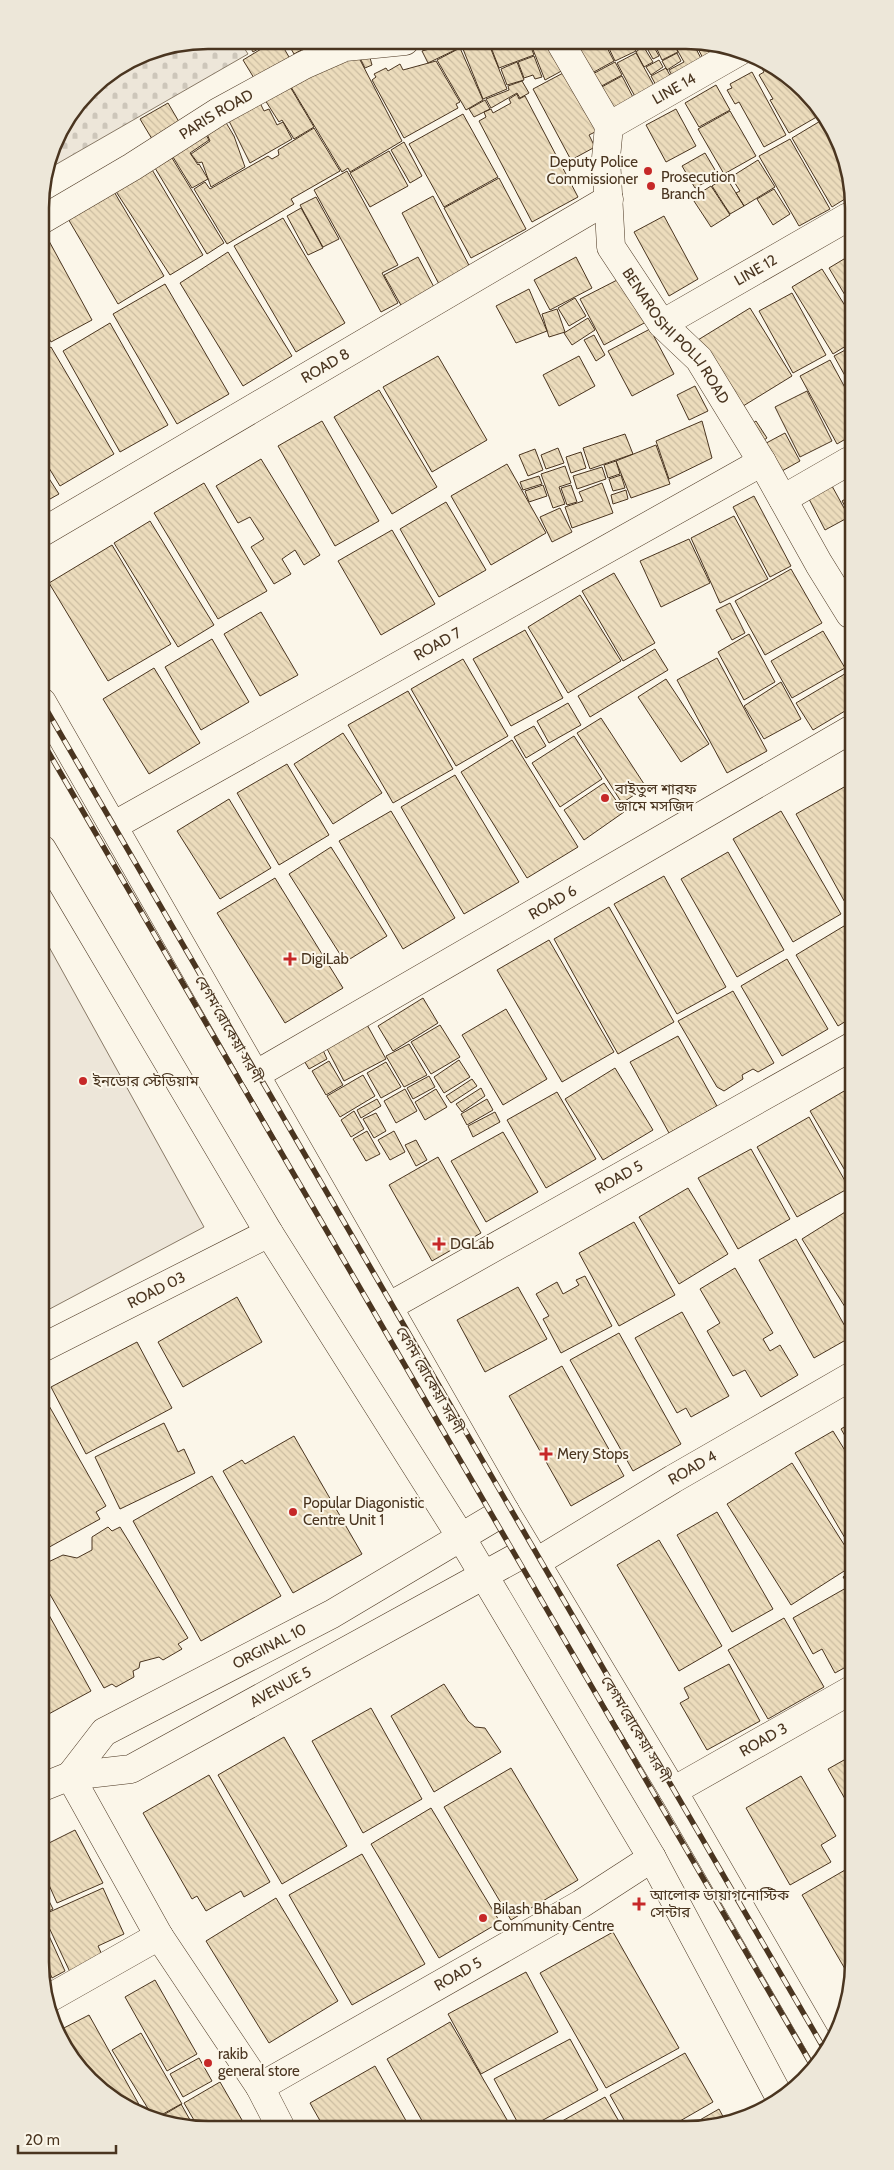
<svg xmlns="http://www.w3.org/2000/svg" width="894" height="2170" font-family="Cabin,'Noto Sans Bengali',sans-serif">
<defs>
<pattern id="cemetery-stones" width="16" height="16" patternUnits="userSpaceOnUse" patternTransform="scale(1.25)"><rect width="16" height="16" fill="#ede6d9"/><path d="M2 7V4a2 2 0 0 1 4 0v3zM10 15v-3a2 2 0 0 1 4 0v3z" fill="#cdc6ba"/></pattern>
<pattern id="building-back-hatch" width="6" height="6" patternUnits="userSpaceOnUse" patternTransform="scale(1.25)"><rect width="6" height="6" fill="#ecdcbc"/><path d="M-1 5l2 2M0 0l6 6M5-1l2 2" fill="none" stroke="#ccbda1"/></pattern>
</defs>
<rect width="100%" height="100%" fill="#fbf6e9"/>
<path fill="#ede6d9" stroke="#887966" d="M43 936 204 1227 44 1312Z"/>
<path fill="url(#cemetery-stones)" stroke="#887966" d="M208 40H239L248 54 48 169 57 133 97 82 144 53Z"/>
<path fill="url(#building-back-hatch)" stroke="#4a3520" d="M246 40H273L253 52Z
M276 40H279L292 62 257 83 243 60Z
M286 40 301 41 305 48 294 54Z
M304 41H327L309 50Z
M480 42H488L507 89 483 99 463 49Z
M489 42H529L534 55 499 68Z
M530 42H558L567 68 545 80Z
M585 42H604L614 61 583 78 569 51Z
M606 42 632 43 636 51 615 61Z
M451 43 455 50 428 63 422 51Z
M635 43H654L655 45 646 50 644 46 638 49Z
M654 43H673L678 52 662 60Z
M681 43H693L705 66 675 81 669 70 684 62 675 46Z
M695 43H719L725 55 706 64Z
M643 46 653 62 644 67 636 52Z
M367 47 372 65 365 68 358 54Z
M654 47 659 56 653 59 648 50Z
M460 48 483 100 466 110 437 60Z
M636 53 658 93 639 104 617 63Z
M677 53 681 61 667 70 662 61Z
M358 56 402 141 350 172 348 168 342 172 291 87 330 60Z
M534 56 542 77 535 79 533 75 524 78 518 62Z
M659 60 663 67 651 75 646 67Z
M436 61 460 102 456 104 458 108 404 138 372 80 376 77 374 74 386 68 388 71 400 64 403 70Z
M517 62 524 80 507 85 501 69Z
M615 62 622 75 596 89 589 76Z
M768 63 805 89 820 115 789 133 770 100 773 99 759 75 764 72 761 67Z
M666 68 674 83 659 91 651 76Z
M565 72 597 131 589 135 595 147 571 160 533 89Z
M752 72 786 135 764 147 739 102 735 104 727 90 732 88 730 84Z
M622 76 636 103 612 116 598 89Z
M522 81 529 93 520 98 517 93 491 108 486 99 509 90 508 86Z
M289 85 314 127 294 139 282 120 279 122 265 100Z
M716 85 730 110 699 127 685 103Z
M517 94 519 99 525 96 578 197 532 222 479 121 486 117 484 112 491 109 493 113 511 103 509 99Z
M485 100 490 109 474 117 469 109Z
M259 101 264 111 269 109 277 125 283 122 292 139 250 163 227 117Z
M168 103 182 127 155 144 140 119Z
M676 109 696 146 666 162 646 125Z
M730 111 756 156 724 174 698 129Z
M463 114 498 177 444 207 409 144Z
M822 120 848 165V197L832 207 792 138Z
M225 121 234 136 245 167 211 187 202 162 198 163 191 154 210 141 205 129Z
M314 128 340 171 291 199 294 204 227 244 194 189 205 182 210 189 268 156 272 159 279 155 278 150Z
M203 130 209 140 190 153 198 165 199 164 208 179 192 188 168 149Z
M790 139 830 209 799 226 759 156Z
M404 142 422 176 410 183 391 150Z
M389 151 408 186 370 207 350 173Z
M705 153 718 175 695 188 682 166Z
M172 158 224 243 207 254 155 168Z
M758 160 775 187 744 206 736 193 740 191 731 177Z
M151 168 203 255 170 275 115 190Z
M347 171 398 265 382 273 398 303 381 312 314 190Z
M726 177 744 206 730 214 712 186Z
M499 178 526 229 471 258 444 208Z
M711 186 730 215 711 227 692 198Z
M774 189 790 214 773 225 757 199Z
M113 190 164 276 118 304 67 217Z
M433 196 472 271 441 288 402 213Z
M316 197 339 239 323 247 300 205Z
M301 208 323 248 308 255 287 216Z
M664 216 698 279 669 296 634 232Z
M283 218 345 323 296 352 234 246Z
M49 241 92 320 51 342 41 323V245Z
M228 252 292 356 243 386 180 283Z
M849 256V302L829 268Z
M418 257 435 289 402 307 384 275Z
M576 257 592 288 550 310 534 280Z
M822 269 849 312V344L833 354 792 287Z
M623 277 646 322 604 345 580 299Z
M165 284 229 394 177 424 113 314Z
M529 289 547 331 516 343 496 306Z
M792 293 826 355 793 373 759 311Z
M575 298 586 316 569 326 558 308Z
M750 308 792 376 735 411 693 343Z
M557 309 565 332 549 337 542 314Z
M588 318 595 330 572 345 564 333Z
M110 323 168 425 120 452 63 351Z
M650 329 674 374 632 396 608 351Z
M41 334 48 347 41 350Z
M594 335 605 355 596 361 584 340Z
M51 347 114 454 60 486 41 455V353Z
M849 348V383L834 356Z
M438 356 487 440 432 472 383 387Z
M579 356 595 386 559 406 543 375Z
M830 360 849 395V437L837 444 800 376Z
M695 386 708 411 689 420 677 395Z
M379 390 437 487 392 514 334 417Z
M807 391 832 441 800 457 775 407Z
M322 421 379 521 335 546 278 446Z
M702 421 712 458 669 479 656 441Z
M756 421 767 438 755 446 744 429Z
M785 433 800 461 773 476 757 448Z
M625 434 633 454 590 469 583 448Z
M656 445 670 484 631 498 616 461Z
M558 448 564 463 546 469 541 455Z
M535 449 543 470 528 476 519 455Z
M581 452 586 468 571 473 566 457Z
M261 459 320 555 304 565 295 550 282 559 291 574 274 584 251 547 264 539 250 517 238 523 216 486Z
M616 461 620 474 608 478 604 465Z
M507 464 546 533 491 565 451 496Z
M41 466 59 494 41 504Z
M565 466 571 483 559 487 565 504 553 508 541 474Z
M602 467 606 479 577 489 573 476Z
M621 475 625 488 613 491 609 479Z
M539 476 542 484 523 490 520 482Z
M204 483 267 591 218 619 154 513Z
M602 483 613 513 572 528 565 507 583 501 579 492Z
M543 485 547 496 529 502 525 491Z
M571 485 577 502 567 505 561 488Z
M832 486 849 517 825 530 809 499Z
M626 490 628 499 613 504 611 495Z
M754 496 791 566 770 577 733 507Z
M849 497V513L842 501Z
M446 502 486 570 439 597 400 529Z
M560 508 572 532 552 542 540 517Z
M734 516 768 579 720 603 691 538Z
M150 521 214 625 178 647 114 543Z
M392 530 435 604 381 635 338 561Z
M689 539 710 583 661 607 640 561Z
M112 545 171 644 108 681 49 583Z
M791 569 822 623 765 655 735 601Z
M614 573 655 643 623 661 582 591Z
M580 595 621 661 568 693 528 627Z
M730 603 745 633 732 640 716 610Z
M261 612 298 675 260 696 224 634Z
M525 630 563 698 511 726 473 659Z
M823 631 845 668 792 698 771 661Z
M749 634 775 682 744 700 718 652Z
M212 639 249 702 201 730 165 667Z
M655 649 668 670 590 717 578 696Z
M717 658 767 751 727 773 677 680Z
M463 659 508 736 456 766 411 689Z
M154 668 200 743 149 774 103 699Z
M848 672 850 674V708L813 730 796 703Z
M666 679 709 744 681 762 638 697Z
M781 682 801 719 764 739 744 706Z
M408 691 453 769 393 803 348 725Z
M568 703 581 725 549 743 537 721Z
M601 718 646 787 622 803 577 733Z
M534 726 546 746 526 758 514 737Z
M343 733 382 793 333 824 294 764Z
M574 736 602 779 560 807 532 763Z
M512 740 578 847 527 878 461 772Z
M287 764 329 835 279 865 237 793Z
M455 775 519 882 464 914 401 807Z
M604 783 624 812 584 840 564 810Z
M846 786 850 794 851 904 847 906 796 814Z
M229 799 271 868 220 899 177 831Z
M391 811 455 918 403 949 339 841Z
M781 811 841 914 793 942 733 839Z
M331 847 387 936 345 962 289 874Z
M728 852 784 950 737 977 681 879Z
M664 876 726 987 677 1014 614 904Z
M275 878 343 988 285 1023 217 913Z
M609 907 674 1022 618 1054 554 939Z
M844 926 851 937V1018L838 1026 796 955Z
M549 940 614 1052 562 1082 497 970Z
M787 959 828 1029 782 1056 741 986Z
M733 991 774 1063 758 1072 753 1069 742 1075 743 1079 724 1091 717 1087 678 1021Z
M423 998 438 1023 393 1051 378 1026Z
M506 1009 547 1079 503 1105 462 1035Z
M365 1021 386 1059 344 1081 324 1043Z
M440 1025 460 1057 431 1074 411 1042Z
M678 1036 717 1106 669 1133 630 1062Z
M409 1044 427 1075 404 1087 386 1056Z
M322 1048 327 1059 309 1069 303 1059Z
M459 1060 470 1077 444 1093 434 1077Z
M329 1061 343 1085 326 1095 312 1071Z
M386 1062 401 1087 381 1098 367 1073Z
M615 1068 653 1130 603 1160 565 1099Z
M363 1075 375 1096 340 1117 327 1096Z
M429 1076 435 1087 413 1099 407 1088Z
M472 1079 477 1086 451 1103 446 1096Z
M851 1087V1178L850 1179 810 1111Z
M481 1088 485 1096 462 1112 456 1104Z
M405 1089 417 1111 396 1123 384 1101Z
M436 1089 447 1107 425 1120 415 1102Z
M557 1092 596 1159 546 1188 507 1120Z
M377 1099 381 1106 361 1118 357 1110Z
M487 1099 493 1110 467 1125 461 1114Z
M354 1111 364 1129 351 1137 341 1120Z
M495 1112 500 1122 473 1137 468 1126Z
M376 1113 386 1131 374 1138 363 1119Z
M809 1117 849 1188 797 1217 757 1147Z
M367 1131 380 1154 366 1161 353 1139Z
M394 1131 405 1152 390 1160 378 1140Z
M503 1132 538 1192 486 1222 451 1161Z
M416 1140 427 1160 416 1166 405 1145Z
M751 1149 790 1219 738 1249 698 1178Z
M438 1157 481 1233 432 1261 389 1185Z
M688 1188 728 1254 679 1284 639 1217Z
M850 1209 851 1211 852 1318 802 1239Z
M634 1222 675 1295 619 1326 579 1253Z
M796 1239 851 1337 814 1358 759 1260Z
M735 1268 773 1333 763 1339 770 1351 780 1345 798 1375 761 1397 745 1370 733 1376 707 1331 720 1323 700 1289Z
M585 1276 612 1326 561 1353 543 1319 549 1316 536 1294 557 1282 563 1294 579 1285 576 1280Z
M518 1287 547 1339 485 1372 457 1320Z
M237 1297 262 1342 183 1387 158 1342Z
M682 1312 729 1396 691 1417 686 1408 677 1413 635 1338Z
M619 1333 681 1444 633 1471 570 1360Z
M137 1342 172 1408 86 1454 51 1387Z
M562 1366 624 1476 571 1506 509 1396Z
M48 1404 106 1506 96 1512 100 1519 44 1550V1406Z
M852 1422V1448L841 1429Z
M164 1423 178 1452 184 1449 195 1473 120 1509 95 1457Z
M833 1431 852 1462V1550L795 1453Z
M294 1436 362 1554 293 1593 223 1471 242 1460 245 1464Z
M792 1463 852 1557V1566L791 1605 727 1504Z
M212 1476 281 1596 201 1641 133 1521Z
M717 1512 773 1609 732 1632 677 1535Z
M108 1527 112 1531 120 1527 188 1638 178 1644 182 1649 163 1660 159 1657 140 1662 139 1668 133 1671 134 1677 116 1687 112 1684 104 1688 44 1584V1564L63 1555 77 1558 92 1550V1537Z
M659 1540 722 1646 679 1671 617 1565Z
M852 1571 853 1592 843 1577Z
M846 1588 853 1599V1663L835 1673 822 1649 813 1654 793 1618Z
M44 1606 91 1691 45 1716Z
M784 1618 824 1687 768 1719 728 1650Z
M729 1664 760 1721 707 1750 680 1703 689 1698 684 1688Z
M444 1684 468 1721 475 1727 485 1728 501 1752 434 1792 391 1716Z
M371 1708 422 1799 363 1833 312 1741Z
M284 1737 347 1846 282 1884 218 1775Z
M853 1755V1813L828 1769Z
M511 1768 578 1880 511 1920 444 1807Z
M209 1775 270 1882 244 1897 241 1891 206 1911 197 1896 192 1899 143 1813Z
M801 1776 836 1836 821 1845 831 1862 790 1885 746 1808Z
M431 1808 500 1922 439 1958 371 1844Z
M75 1830 103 1883 57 1903 45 1876V1845Z
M362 1854 425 1964 352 2005 289 1895Z
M845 1870 853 1884 854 1973 852 1981 802 1895Z
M103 1888 124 1934 98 1946 103 1957 70 1972 45 1919V1914Z
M45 1893 53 1909 45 1913Z
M276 1898 338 2001 269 2043 206 1941Z
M45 1927 65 1971 52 1978 46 1963Z
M613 1932 679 2048 606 2088 540 1973Z
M46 1968 50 1978 46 1980Z
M526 1972 558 2032 481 2074 448 2014Z
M155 1980 197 2054 167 2071 125 1997Z
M89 2015 146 2117 133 2113 89 2081 60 2030Z
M450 2022 510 2125 425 2126 387 2059Z
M141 2033 182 2104 155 2120 112 2050Z
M570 2039 598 2090 534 2125H519L494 2079Z
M685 2053 713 2102 673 2125H627L610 2095Z
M199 2058 212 2081 183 2097 170 2074Z
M375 2066 409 2126H323L310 2103Z
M220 2082 246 2127H198L184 2103Z
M605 2097 621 2125H555Z
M181 2104 194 2127H176L154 2119Z
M719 2109 727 2124 691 2125Z"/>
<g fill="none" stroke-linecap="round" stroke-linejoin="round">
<defs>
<g id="street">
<path id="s1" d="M560 42 609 126 606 158 611 247 662 324 699 359 762 462 819 564 850 614"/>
<path id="s2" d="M609 126 740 51"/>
<path id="s3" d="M40 221 132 167 218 112 304 65 345 47 405 41"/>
<path id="s4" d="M662 324 848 217"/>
<path d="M783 499 849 461"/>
<path id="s5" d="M41 533 609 199"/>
<path id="s6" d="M113 826 762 462"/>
<path id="s7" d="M255 1075 850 730"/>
<path id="s8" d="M388 1307 851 1047"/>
<path id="s9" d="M44 1347 269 1233"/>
<path id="s10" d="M535 1563 673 1479 852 1376"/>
<path d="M70 1776 159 1936 260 2087 280 2126"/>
<path id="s11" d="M673 1791 853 1689"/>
<path d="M46 2000 159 1936"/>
<path id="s12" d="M260 2087 581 1904 652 1858"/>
</g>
<g id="secondary">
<path id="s13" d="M70 1776 104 1732 332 1614 505 1511"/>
<path id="s14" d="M45 1786 70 1776 131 1769 528 1551"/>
</g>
<path id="primary" d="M42 702 505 1511 673 1791 825 2054
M42 849 269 1233 461 1537 652 1858 781 2100"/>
</defs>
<use href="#street" stroke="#4a3520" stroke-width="29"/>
<use href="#secondary" stroke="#4a3520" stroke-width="29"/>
<use href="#primary" stroke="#4a3520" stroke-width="29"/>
<use href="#street" stroke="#fbf6e9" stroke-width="28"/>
<use href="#secondary" stroke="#fbf6e9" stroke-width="28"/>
<use href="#primary" stroke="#fbf6e9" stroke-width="28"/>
<defs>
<path id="rail" d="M42 702 826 2052
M42 741 814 2069"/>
</defs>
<use href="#rail" stroke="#4a3520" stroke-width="5.5"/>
<use href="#rail" stroke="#fbf6e9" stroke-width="4" stroke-dasharray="11" stroke-linecap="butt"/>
</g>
<g fill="#c62828" stroke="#fbf6e9" stroke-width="2">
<circle cx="648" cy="171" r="5"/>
<circle cx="651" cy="186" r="5"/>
<circle cx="605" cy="798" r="5"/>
<path d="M287.5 951.5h5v5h5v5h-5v5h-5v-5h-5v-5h5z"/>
<circle cx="83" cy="1081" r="5"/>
<path d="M436.5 1236.5h5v5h5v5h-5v5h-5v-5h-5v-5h5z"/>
<path d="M543.5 1446.5h5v5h5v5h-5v5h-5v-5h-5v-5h5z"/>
<circle cx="293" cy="1512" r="5"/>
<path d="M636.5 1896.5h5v5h5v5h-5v5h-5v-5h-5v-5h5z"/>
<circle cx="483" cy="1918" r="5"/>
<circle cx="208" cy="2063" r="5"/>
</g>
<g text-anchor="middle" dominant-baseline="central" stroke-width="4" stroke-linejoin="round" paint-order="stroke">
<g font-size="15" fill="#4a3520" stroke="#fbf6e9">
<text stroke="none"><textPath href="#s2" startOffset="75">LINE 14</textPath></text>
<text stroke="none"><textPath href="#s3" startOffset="206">PARIS ROAD</textPath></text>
<text stroke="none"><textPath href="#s4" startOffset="108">LINE 12</textPath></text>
<text stroke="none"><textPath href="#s1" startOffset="329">BENAROSHI POLLI ROAD</textPath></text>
<text stroke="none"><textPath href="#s5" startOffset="330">ROAD 8</textPath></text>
<text stroke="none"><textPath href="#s6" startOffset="372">ROAD 7</textPath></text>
<text stroke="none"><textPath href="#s7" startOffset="344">ROAD 6</textPath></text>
<text transform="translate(229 1029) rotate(60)">বেগম রোকেয়া সরণী</text>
<text stroke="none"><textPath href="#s8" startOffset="265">ROAD 5</textPath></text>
<text stroke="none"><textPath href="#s9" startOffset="126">ROAD 03</textPath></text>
<text transform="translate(430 1380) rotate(60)">বেগম রোকেয়া সরণী</text>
<text stroke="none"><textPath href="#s10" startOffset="184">ROAD 4</textPath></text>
<text stroke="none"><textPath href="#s13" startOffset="242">ORGINAL 10</textPath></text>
<text stroke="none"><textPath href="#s14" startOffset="259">AVENUE 5</textPath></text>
<text transform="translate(636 1729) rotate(59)">বেগম রোকেয়া সরণী</text>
<text stroke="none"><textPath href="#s11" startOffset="104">ROAD 3</textPath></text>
<text stroke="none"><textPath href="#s12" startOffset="228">ROAD 5</textPath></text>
</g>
<g font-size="15" fill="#4a3520" stroke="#fbf6e9" text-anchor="start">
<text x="638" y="162" text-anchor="end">Deputy Police<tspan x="638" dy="17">Commissioner</tspan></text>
<text x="661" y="177">Prosecution<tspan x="661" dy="17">Branch</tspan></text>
<text x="615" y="789">বাইতুল শারফ<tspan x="615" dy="17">জামে মসজিদ</tspan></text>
<text x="301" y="959">DigiLab</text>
<text x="93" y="1081">ইনডোর স্টেডিয়াম</text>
<text x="450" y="1244">DGLab</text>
<text x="557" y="1454">Mery Stops</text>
<text x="303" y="1503">Popular Diagonistic<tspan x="303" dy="17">Centre Unit 1</tspan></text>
<text x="650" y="1895">আলোক ডায়াগনোস্টিক<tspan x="650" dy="17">সেন্টার</tspan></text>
<text x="493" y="1909">Bilash Bhaban<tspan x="493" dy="17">Community Centre</tspan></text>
<text x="218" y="2054">rakib<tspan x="218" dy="17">general store</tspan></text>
</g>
</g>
<path d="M0 0H894V2170H0ZM208 49H686A159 159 0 0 1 845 208V1962A159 159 0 0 1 686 2121H208A159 159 0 0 1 49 1962V208A159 159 0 0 1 208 49Z" fill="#ede7d9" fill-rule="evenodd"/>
<path fill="none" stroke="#4a3520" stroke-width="2.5" d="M208 49H686A159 159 0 0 1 845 208V1962A159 159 0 0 1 686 2121H208A159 159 0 0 1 49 1962V208A159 159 0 0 1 208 49Z"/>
<path d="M18 2145v8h98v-8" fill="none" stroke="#4a3520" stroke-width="2.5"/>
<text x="25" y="2145" font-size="15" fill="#4a3520" stroke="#fbf6e9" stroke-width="4" paint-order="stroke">20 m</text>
</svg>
